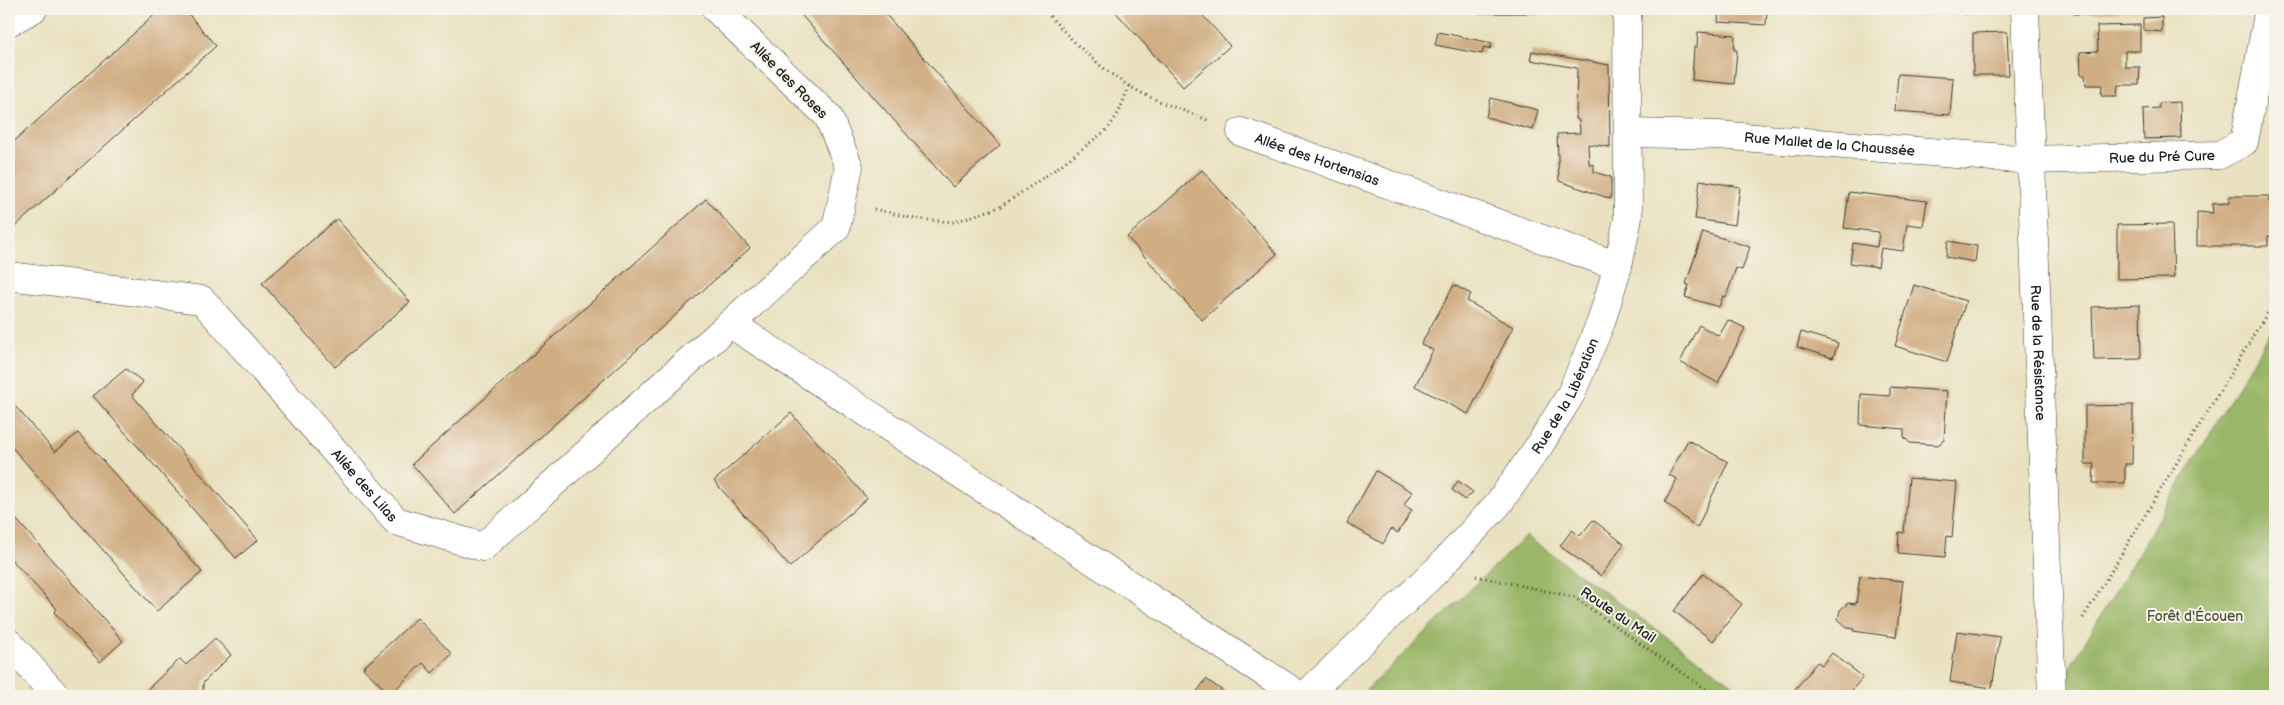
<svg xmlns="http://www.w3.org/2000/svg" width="2284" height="705" font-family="'Balsamiq Sans',sans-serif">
<rect width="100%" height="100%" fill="#f7f3e8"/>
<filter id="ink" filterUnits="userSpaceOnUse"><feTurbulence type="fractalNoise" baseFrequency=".02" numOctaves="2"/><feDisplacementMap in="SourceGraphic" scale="10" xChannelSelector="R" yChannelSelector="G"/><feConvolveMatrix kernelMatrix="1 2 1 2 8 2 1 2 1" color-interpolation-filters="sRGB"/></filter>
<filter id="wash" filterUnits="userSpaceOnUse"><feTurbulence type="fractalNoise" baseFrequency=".0096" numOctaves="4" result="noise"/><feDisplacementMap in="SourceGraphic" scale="20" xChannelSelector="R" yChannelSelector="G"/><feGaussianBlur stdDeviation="1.12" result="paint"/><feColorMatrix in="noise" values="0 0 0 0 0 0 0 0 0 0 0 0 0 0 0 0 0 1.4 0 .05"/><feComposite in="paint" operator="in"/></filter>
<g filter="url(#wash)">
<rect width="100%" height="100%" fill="#e9e1bf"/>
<path fill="#9ab668" stroke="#5b6942" d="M2275 325V696H2047L2063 679Z
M1526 536 1749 696H1360Z"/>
<g id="blocks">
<path fill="#d0ad83" d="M161 9H184L216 46 9 232V146Z
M796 9H881L1000 145 953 187Z
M1113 9H1197L1230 46 1183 87Z
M1479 9H1542V13H1479Z
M1719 9H1767L1766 25 1718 22Z
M1962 9H1984V13L1962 14Z
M2074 9H2146V10L2074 14Z
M2162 17V32L2143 30V18Z
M2140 25V51H2125V67H2140L2139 85H2118L2117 96H2101L2102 85H2086L2085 75H2081L2080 52 2098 51 2097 26Z
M1438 32 1492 43 1490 49 1484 47 1482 54 1435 45Z
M1698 32 1735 35 1734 50H1737L1734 84 1692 80 1694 47H1697Z
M2007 32 2009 75H1973V33Z
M1532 51 1609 65 1610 147 1588 144 1589 164 1594 165V172L1611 177V199L1559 181 1557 134 1580 133 1579 120 1576 119 1577 68 1530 60Z
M1898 74 1953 78 1950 115 1895 111Z
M1491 98 1538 110 1533 130 1486 117Z
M2180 102 2181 138 2144 139 2143 109 2159 108V103Z
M1202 170 1277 254 1202 320 1127 237Z
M1700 180 1740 187 1735 225 1695 219Z
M1849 192 1927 201 1923 226 1907 224 1903 251 1881 248 1878 267 1850 263 1853 243 1877 247 1879 232 1844 228Z
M2229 196H2269V202H2275V236H2268V246H2197V212L2213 213 2212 204 2229 203Z
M706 199 750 248 455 514 412 464Z
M337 219 410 302 335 367 262 283Z
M2172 224 2174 278 2117 279V225Z
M1703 232 1750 247 1742 270 1736 268 1726 297 1723 296 1719 307 1685 297 1689 285 1686 284Z
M1948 241 1977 246 1975 262 1946 257Z
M1454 285 1471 294 1467 301 1513 327 1468 414 1415 386 1433 350 1421 344Z
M1914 285 1966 301 1947 362 1895 346Z
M2140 305 2141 359 2094 360 2092 307Z
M1728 320 1745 328 1718 383 1680 362 1699 325 1719 336Z
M1801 332 1838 343 1833 358 1797 347Z
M126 369 143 382 132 395 258 540 236 558 93 396Z
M1890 387 1947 391 1944 440 1938 445 1910 443 1904 437V429L1860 425 1861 394 1890 396Z
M9 399 55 452 78 433 202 572 157 611 9 444Z
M2133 405 2132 464H2125V483H2093L2094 464H2085V406Z
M791 413 867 498 790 567 714 481Z
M1688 440 1728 462 1697 528 1665 502 1677 479 1669 475Z
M1376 471 1412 492 1404 505 1412 510 1398 533 1391 529 1383 544 1347 523Z
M1909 478 1957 482 1952 537 1947 536 1945 557 1898 553 1899 532 1904 533Z
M1458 481 1473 492 1465 500 1452 490Z
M9 511 123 641 100 662 54 612 57 609 9 557Z
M1593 520 1624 544 1601 576 1560 546 1572 530 1580 536Z
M1703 574 1742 604 1713 641 1674 611Z
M1860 576 1903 581 1896 637 1853 631 1854 629 1848 628 1838 619 1840 610 1848 603 1856 604Z
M417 618 452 654 432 673 423 663 390 694 363 668Z
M1957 631 2000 637 1992 688 1950 682Z
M215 638 231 655 203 683V696H140L180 659 186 665Z
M1832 653 1863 677 1852 690 1857 694 1855 696H1790L1817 662 1822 665Z
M1206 679 1227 694 1226 696H1194Z"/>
</g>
</g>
<g filter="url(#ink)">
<use href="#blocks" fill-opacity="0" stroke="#3b3a34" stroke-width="1"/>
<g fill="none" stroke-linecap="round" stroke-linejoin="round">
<defs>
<g id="minor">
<path id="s1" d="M2025 9 2052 696"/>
<path d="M9 22 33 9"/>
<path id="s2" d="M1241 132 1618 266"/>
<path id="s3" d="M1629 133 1718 135 2030 160 2219 155 2244 142 2269 9"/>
<path id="s4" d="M9 276 202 300 396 521 483 547 836 228 849 167 828 116 716 9"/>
<path d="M731 324 1300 696"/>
<path d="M9 643 56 696"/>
</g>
<g id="major">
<path id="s5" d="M1305 696 1438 569 1498 504 1539 446 1571 394 1601 322 1618 266 1628 218 1627 9"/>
</g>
</defs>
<use href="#minor" stroke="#3b3a34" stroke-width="29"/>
<use href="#major" stroke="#3b3a34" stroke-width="29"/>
<path stroke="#3b3a34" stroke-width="3" stroke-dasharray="1 4" stroke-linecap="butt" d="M1043 9C1069 37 1096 66 1129 86 1154 101 1183 110 1210 121
M874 209 915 219 954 222 1000 207 1053 171 1108 129 1119 112 1129 86
M1476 576 1574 597 1715 696
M2083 618 2275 300"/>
<use href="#minor" stroke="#fff" stroke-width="28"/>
<use href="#major" stroke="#fff" stroke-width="28"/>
</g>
</g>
<g text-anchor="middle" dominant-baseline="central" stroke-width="4" stroke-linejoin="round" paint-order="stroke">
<g font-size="14" fill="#1c1c1c" stroke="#f7f3e8">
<text transform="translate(789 80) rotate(45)">Allée des Roses</text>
<text stroke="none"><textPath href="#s3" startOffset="201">Rue Mallet de la Chaussée</textPath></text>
<text stroke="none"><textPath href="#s3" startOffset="534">Rue du Pré Cure</textPath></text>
<text stroke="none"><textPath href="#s2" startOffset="81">Allée des Hortensias</textPath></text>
<text stroke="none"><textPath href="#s1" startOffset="344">Rue de la Résistance</textPath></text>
<text stroke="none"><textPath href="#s5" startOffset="400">Rue de la Libération</textPath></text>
<text stroke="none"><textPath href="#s4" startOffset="441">Allée des Lilas</textPath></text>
<text transform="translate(1618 615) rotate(34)">Route du Mail</text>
</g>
<g font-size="14" fill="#4e5337" stroke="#f7f3e8">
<text x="2195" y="616">Forêt d'Écouen</text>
</g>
</g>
<rect width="2284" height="705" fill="none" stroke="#f7f3e8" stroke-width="30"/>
</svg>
